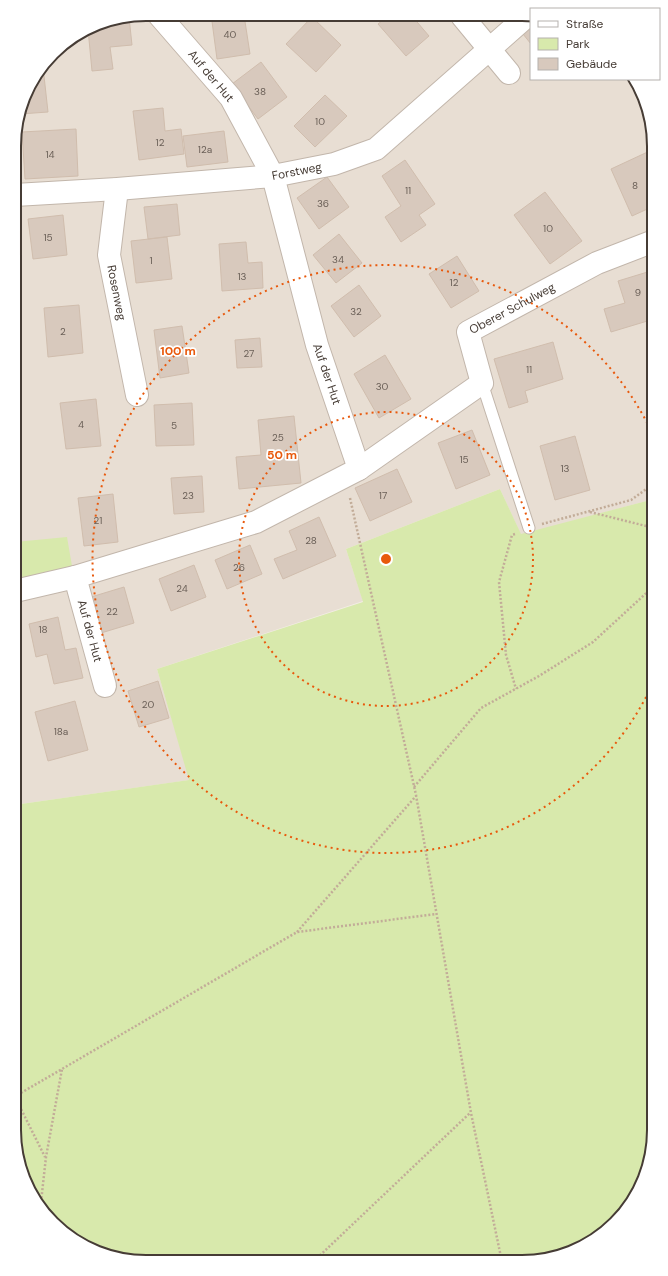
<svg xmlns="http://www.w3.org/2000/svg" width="668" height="1276" font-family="'DM Sans',sans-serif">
<rect width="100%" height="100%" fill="#f3ede5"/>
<path fill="#e8ded3" d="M146 14 531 16V79H630L647 104 654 146V499L521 535 500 489 346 549 363 601 157 669 190 780 14 805 15 129 28 88 59 47 96 24Z"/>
<path fill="#d8e9ac" d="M500 489 521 534 654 499V1139L644 1180 627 1210 595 1240 564 1255 522 1262 129 1261 95 1252 59 1229 21 1172 14 1130V805L189 780 157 669 363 602 346 549Z
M67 537 72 566 15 580V542Z"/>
<path fill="#d8c9bd" stroke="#d0bdad" d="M211 14 244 15 250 54 217 59Z
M388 16H412L429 36 406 56 378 24Z
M129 17 132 45 110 47 113 69 92 71 88 29 96 24Z
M312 17 341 45 316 72 286 44Z
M531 27V44L523 34Z
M261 62 287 97 258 119 232 84Z
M43 67 48 112 20 114 28 88Z
M325 95 347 116 315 147 294 126Z
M163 108 165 131 181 129 184 154 139 160 133 111Z
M76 129 78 176 25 179 22 132Z
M224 131 228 162 187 167 183 136Z
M654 149V178L650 180 654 190V206L632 216 611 169Z
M405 160 435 204 419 215 426 225 401 242 385 217 401 206 382 176Z
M327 177 349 207 319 229 297 198Z
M545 192 582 241 550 264 514 215Z
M177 204 180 235 148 239 144 207Z
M63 215 67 255 33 259 28 219Z
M339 234 362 263 336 283 313 255Z
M167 237 172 279 136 283 131 241Z
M246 242 248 263 262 262 263 288 222 291 219 244Z
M457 256 479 291 451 308 429 274Z
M654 270V319L611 332 604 309 625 303 618 281Z
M359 285 381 316 354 337 331 306Z
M79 305 83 353 48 357 44 308Z
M182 326 189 373 160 378 154 330Z
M260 338 262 367 237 368 235 340Z
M553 342 563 379 525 391 528 402 509 408 494 359Z
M385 355 411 399 379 418 354 374Z
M96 399 101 446 66 449 60 403Z
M192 403 194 445 156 446 154 405Z
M18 409 21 462 15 463V410Z
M294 416 301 483 239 489 236 457 261 455 258 420Z
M472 430 490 475 456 489 438 443Z
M575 436 590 490 555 500 540 446Z
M397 469 412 502 370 521 355 488Z
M202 476 204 512 174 514 171 478Z
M113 494 118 542 84 546 78 498Z
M319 517 336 556 283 579 274 559 297 550 289 531Z
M250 545 262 574 227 589 215 560Z
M194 565 206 597 171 611 159 579Z
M124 587 134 623 101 633 91 597Z
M58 617 65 650 76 648 83 678 54 684 47 654 36 657 29 624Z
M158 681 169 718 139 727 128 691Z
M75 701 88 750 48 761 35 712Z"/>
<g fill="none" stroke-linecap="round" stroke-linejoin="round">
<defs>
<path id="service" d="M482 383 529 528"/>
<g id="minor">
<path d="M462 16 509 73"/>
<path id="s1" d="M117 189 109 255 137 395"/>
<path id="s2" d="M15 195 117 189 273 176 334 164 376 149 527 16"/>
<path id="s3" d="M359 469 482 383 468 332 597 263 654 241"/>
<path id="s4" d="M75 577 105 686"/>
<path d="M15 591 75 577 256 522 359 469 317 345 273 176 231 98 158 14"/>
</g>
</defs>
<use href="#service" stroke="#c2b6ab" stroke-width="13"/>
<use href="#minor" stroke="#c2b6ab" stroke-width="24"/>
<path stroke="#c2ac98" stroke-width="2.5" stroke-dasharray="2 2" stroke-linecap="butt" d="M350 498 416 795 471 1113 502 1262
M590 512 654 528
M542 524 631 500 652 485 654 479
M515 534 512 535 499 582 506 655 516 689
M414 787 481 708 539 676 593 642 654 586
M297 932 416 796
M14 1095 45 1157
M14 1097 297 932 436 914
M41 1202 46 1157 62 1069
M314 1261 470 1113"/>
<use href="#service" stroke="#fff" stroke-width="11"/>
<use href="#minor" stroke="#fff" stroke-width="22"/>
</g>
<g fill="none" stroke="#e8590c" stroke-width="2" stroke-dasharray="2 4">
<circle cx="386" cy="559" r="147"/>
<path d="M654 681A294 294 0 1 1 654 437"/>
</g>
<g text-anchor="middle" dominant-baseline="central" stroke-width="3.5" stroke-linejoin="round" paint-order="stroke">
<g font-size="10" fill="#6a5f57">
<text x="230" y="34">40</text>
<text x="260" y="91">38</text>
<text x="320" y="121">10</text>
<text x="160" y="142">12</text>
<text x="205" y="149">12a</text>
<text x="50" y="154">14</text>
<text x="635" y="185">8</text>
<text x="408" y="190">11</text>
<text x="323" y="203">36</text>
<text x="548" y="228">10</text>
<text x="48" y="237">15</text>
<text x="338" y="259">34</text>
<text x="151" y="260">1</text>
<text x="242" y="276">13</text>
<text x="454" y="282">12</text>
<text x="638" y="292">9</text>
<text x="356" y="311">32</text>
<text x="63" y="331">2</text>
<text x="249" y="353">27</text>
<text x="529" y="369">11</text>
<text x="382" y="386">30</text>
<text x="81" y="424">4</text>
<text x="174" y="425">5</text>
<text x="278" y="437">25</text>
<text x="464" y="459">15</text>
<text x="565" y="468">13</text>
<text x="188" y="495">23</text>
<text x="383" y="495">17</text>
<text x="98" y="520">21</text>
<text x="311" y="540">28</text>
<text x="239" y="567">26</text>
<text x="182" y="588">24</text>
<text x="112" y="611">22</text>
<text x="43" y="629">18</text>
<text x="148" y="704">20</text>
<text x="61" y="731">18a</text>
</g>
<g font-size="12" fill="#463c35" stroke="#fff">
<text transform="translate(211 76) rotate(50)">Auf der Hut</text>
<text stroke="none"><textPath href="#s2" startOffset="283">Forstweg</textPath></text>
<text stroke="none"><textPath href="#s1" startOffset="105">Rosenweg</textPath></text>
<text stroke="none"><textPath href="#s3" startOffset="253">Oberer Schulweg</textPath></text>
<text transform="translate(327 374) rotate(71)">Auf der Hut</text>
<text stroke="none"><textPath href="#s4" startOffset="56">Auf der Hut</textPath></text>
</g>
</g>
<path d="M0 0H668V1276H0ZM146 21H522A125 125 0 0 1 647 146V1130A125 125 0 0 1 522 1255H146A125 125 0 0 1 21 1130V146A125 125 0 0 1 146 21Z" fill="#fff" fill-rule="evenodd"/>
<path fill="none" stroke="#463c35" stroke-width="2" d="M146 21H522A125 125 0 0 1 647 146V1130A125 125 0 0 1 522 1255H146A125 125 0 0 1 21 1130V146A125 125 0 0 1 146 21Z"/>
<circle cx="386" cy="559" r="6" fill="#e8590c" stroke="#fff" stroke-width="2"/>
<g font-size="12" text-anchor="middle" font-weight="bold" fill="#e8590c" stroke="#fff" stroke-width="3.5" stroke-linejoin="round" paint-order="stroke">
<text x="178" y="355">100 m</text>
<text x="282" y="459">50 m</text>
</g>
<rect x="530" y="8" width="130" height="72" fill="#ffffff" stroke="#b5b1ae"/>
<rect x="538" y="21" width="20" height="6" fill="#ffffff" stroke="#b5b1ae"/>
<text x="566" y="28" font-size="12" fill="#463c35">Straße</text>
<rect x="538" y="38" width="20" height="12" fill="#d8e9ac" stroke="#b5b1ae"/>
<text x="566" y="48" font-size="12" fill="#463c35">Park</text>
<rect x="538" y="58" width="20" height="12" fill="#d8c9bd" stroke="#b5b1ae"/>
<text x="566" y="68" font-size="12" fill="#463c35">Gebäude</text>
</svg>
